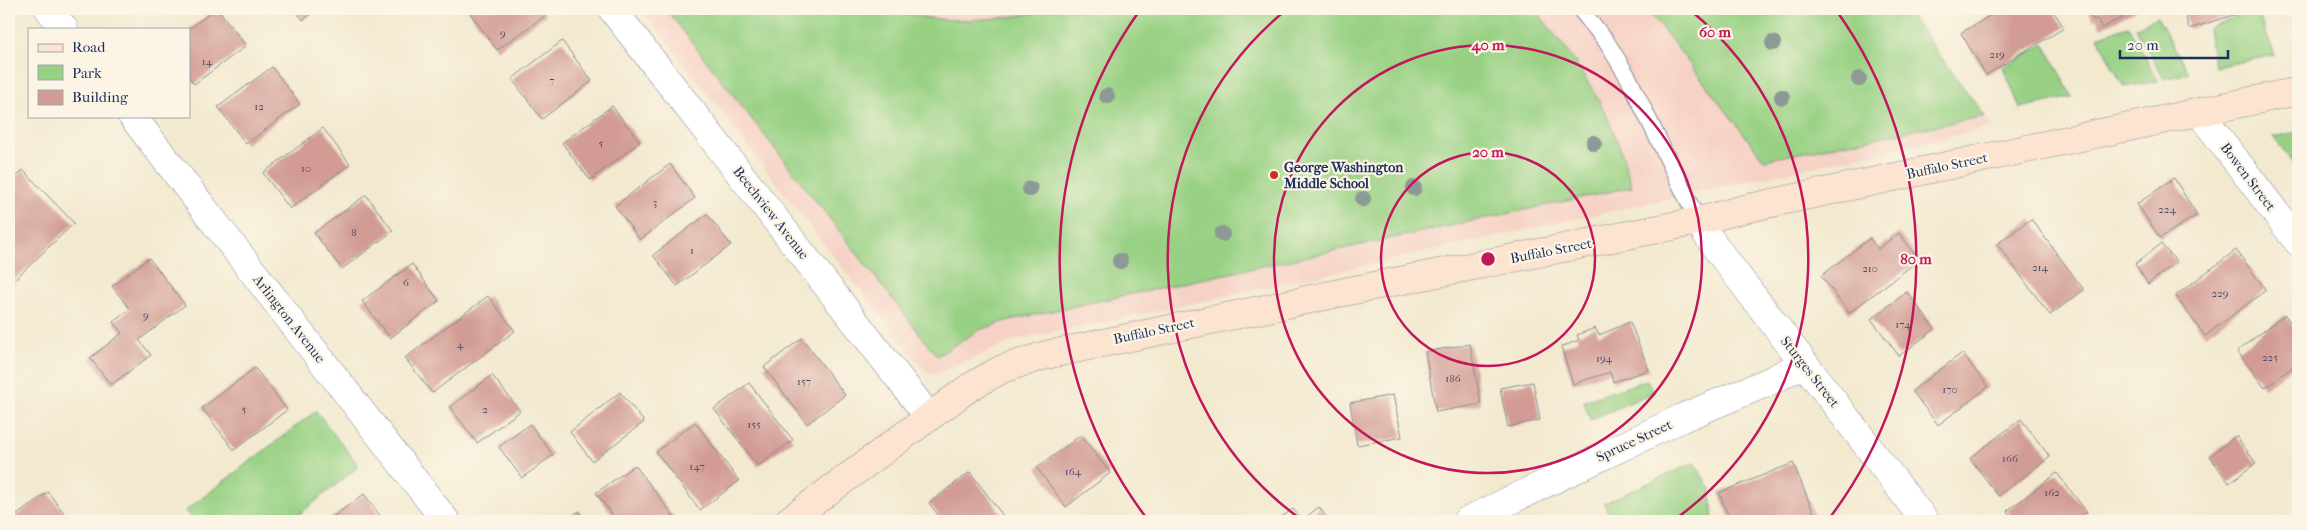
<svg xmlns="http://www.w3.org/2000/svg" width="2307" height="530" font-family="'IM FELL French Canon',serif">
<rect width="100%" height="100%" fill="#fcf5e5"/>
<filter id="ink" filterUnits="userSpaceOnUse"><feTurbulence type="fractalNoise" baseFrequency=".02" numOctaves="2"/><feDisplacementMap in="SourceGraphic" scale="10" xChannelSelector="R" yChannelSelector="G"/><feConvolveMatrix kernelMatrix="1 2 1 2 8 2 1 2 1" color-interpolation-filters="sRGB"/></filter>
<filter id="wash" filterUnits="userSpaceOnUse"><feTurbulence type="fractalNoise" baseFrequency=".0096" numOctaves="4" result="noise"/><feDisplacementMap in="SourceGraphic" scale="20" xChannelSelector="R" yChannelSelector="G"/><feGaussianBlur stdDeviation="1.12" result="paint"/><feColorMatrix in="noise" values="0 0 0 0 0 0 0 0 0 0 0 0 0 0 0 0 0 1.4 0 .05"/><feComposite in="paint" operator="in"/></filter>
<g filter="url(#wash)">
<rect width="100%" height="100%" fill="#f2e9cf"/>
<path fill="#f6d1c5" d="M642 9H1905L1993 127 1162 310 1015 340 933 375 926 372 812 229Z"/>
<path fill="#99d184" stroke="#5a8071" d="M666 9H893C902 11 912 16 922 17 966 24 1015 17 1057 9H1535C1567 50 1601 94 1618 143 1624 157 1627 173 1632 187L1010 320 979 330 937 356Z
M1647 9H1905L1985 116 1764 160Z
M2254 9H2256L2275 55 2215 67 2208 29Z
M2157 17 2189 73 2164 79 2135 28Z
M2128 26 2158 81 2124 87 2097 37Z
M2044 44 2072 97 2020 108 2003 67Z
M2298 132V169L2273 137Z
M1647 380 1654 392 1590 420 1584 401Z
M316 411 359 466 291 521H193L185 511Z
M1694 463 1711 489 1713 521H1612L1604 503Z"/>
<g id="blocks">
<path fill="#d29c94" d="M215 9H218L246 46 194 84 189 77V29Z
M294 9H318L303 20Z
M467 9H542L546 15 497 50Z
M2001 9H2052L2064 28 1986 75 1961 33Z
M2087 9H2138L2102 28 2097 19 2093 20Z
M2184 9H2239L2240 13 2189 29Z
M562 41 592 81 542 119 512 79Z
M272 67 300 104 246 144 218 107Z
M612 106 640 142 590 180 562 143Z
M323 128 350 164 290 209 263 173Z
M670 164 695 198 640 240 615 206Z
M23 170 74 223 9 285V184Z
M2174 178 2197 215 2160 238 2137 204Z
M366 195 393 231 342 269 314 233Z
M707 214 731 245 677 286 653 255Z
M2031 219 2084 290 2050 315 1997 244Z
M1899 233 1919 260 1849 313 1821 276 1870 238 1878 249Z
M2161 244 2177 262 2148 284 2135 264Z
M2236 250 2266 290 2205 336 2175 296Z
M149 258 185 305 139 340 151 355 111 385 90 358 122 333 113 322 130 309 112 286Z
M412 264 439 301 390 338 362 301Z
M1907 292 1935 329 1899 356 1871 319Z
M488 296 515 331 432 393 405 358Z
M2285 315 2298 333V363L2265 388 2237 351Z
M1630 322 1649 370 1613 382 1610 372 1573 384 1561 347 1579 340 1577 335 1595 328 1599 335Z
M802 338 845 395 807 424 764 367Z
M1470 344 1481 404 1436 412 1425 352Z
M1962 353 1988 387 1938 425 1912 391Z
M255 368 287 410 234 450 202 408Z
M492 375 520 411 477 443 450 407Z
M1533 382 1540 420 1508 427 1500 388Z
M749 383 793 440 758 466 714 409Z
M620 392 644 422 592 461 570 432Z
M1393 395 1402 437 1357 445 1350 403Z
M2021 419 2050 457 1998 496 1970 458Z
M695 422 739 481 700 510 656 452Z
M530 424 553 455 522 478 499 447Z
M1081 435 1110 473 1066 507 1037 468Z
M2236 436 2256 463 2229 483 2210 456Z
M1793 463 1815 516 1804 521H1731L1719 493Z
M635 465 677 521H617L596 493Z
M970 472 1007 521H943L929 503Z
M2057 473 2087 512 2074 521H2015L2007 511Z
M48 492 70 521H9Z
M364 494 384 521H327Z
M1319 507 1329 521H1276L1293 509 1302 520Z
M579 511 586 521H565Z"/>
</g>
</g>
<g filter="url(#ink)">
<use href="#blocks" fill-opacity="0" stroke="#868c96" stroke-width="1"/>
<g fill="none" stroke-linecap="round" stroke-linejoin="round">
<defs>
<path id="lane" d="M1580 9 1606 41 1628 77 1698 221"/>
<path id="street" d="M49 9 64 29
M612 9 929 417
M2199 112 2298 242
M132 116 446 521
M1698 221 1716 248 1925 521
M1467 521 1682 418 1768 382 1803 364"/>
<path id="secondary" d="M788 521 970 387 1002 369 1046 355 1349 291 1698 221 1744 209 2298 91"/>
</defs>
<use href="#lane" stroke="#868c96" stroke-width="18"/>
<use href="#street" stroke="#868c96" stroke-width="29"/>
<use href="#secondary" stroke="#868c96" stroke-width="29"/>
<use href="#lane" stroke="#fff" stroke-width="16"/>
<use href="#street" stroke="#fff" stroke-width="28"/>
<use href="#secondary" stroke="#fde4d1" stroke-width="28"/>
</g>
<g fill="#8d9996">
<circle cx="1773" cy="43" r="8"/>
<circle cx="1859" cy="79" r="8"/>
<circle cx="1107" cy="96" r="8"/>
<circle cx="1782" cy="97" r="8"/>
<circle cx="1594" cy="143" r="8"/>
<circle cx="1414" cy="188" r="8"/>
<circle cx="1030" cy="189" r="8"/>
<circle cx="1363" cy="199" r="8"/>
<circle cx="1222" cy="234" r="8"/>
<circle cx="1120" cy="261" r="8"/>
</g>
</g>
<g fill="none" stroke="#c2185b" stroke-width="2.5">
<circle cx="1488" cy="259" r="107"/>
<circle cx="1488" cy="259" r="214"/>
<path d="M1302 520A321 321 0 0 1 1286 10M1690 10A321 321 0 0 1 1674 520"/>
<path d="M1148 520A428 428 0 0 1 1140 10M1836 10A428 428 0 0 1 1828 520"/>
</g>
<circle fill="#c8321e" stroke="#fcf5e5" stroke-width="2" cx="1274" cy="175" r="5"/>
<g text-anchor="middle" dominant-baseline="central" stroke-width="4.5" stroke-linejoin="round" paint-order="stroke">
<g font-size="11" fill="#494a6c">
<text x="503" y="33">9</text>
<text x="1997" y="54">219</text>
<text x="207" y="61">14</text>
<text x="552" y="80">7</text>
<text x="259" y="106">12</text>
<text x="601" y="143">5</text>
<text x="306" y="168">10</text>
<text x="655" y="202">3</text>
<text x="2167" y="209">224</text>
<text x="354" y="232">8</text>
<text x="692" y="250">1</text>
<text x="2040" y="267">214</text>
<text x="1870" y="268">210</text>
<text x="406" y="282">6</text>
<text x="2220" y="293">229</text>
<text x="146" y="315">9</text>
<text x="1903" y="324">174</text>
<text x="460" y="344">4</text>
<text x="2270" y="357">225</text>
<text x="1604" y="358">194</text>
<text x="1453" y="378">186</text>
<text x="804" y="381">157</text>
<text x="1950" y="389">170</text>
<text x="244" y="409">5</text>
<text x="485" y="409">2</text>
<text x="754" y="424">155</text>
<text x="2010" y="458">166</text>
<text x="697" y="466">147</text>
<text x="1073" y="471">164</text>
<text x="2052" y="492">162</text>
</g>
<g font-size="14" fill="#1b2f5e" stroke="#fcf5e5">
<text transform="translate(1947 166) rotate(-12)">Buffalo Street</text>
<text transform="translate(2248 177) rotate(53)">Bowen Street</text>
<text transform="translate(771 213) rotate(52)">Beechview Avenue</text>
<text transform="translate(1551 251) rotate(-11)">Buffalo Street</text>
<text transform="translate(289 319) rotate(52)">Arlington Avenue</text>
<text transform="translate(1154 331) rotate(-12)">Buffalo Street</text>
<text transform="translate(1810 372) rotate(52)">Sturges Street</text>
<text transform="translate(1634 441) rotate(-25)">Spruce Street</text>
</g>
<g font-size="14" font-weight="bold" fill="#1b2f5e" stroke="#fcf5e5" text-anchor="start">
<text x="1284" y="167">George Washington<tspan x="1284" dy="16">Middle School</tspan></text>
</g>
</g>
<circle cx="1488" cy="259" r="8" fill="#c2185b" stroke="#fcf5e5" stroke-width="2.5"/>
<g font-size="15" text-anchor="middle" font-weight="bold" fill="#c2185b" stroke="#fcf5e5" stroke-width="4.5" stroke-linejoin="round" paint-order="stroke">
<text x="1715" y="37">60 m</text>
<text x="1488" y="50">40 m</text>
<text x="1488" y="157">20 m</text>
<text x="1916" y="264">80 m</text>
</g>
<rect width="2307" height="530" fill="none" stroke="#fcf5e5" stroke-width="30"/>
<rect x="28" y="28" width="162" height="90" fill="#fcf5e5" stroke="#a2a6af"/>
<rect x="38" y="44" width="25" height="8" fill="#fde4d1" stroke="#a2a6af"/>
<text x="72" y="52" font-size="15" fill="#1b2f5e">Road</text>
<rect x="38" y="65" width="25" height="15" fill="#99d184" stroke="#a2a6af"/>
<text x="72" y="78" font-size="15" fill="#1b2f5e">Park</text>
<rect x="38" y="90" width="25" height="15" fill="#d29c94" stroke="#a2a6af"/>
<text x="72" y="102" font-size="15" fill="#1b2f5e">Building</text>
<path d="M2120 50v8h108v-8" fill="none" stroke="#1b2f5e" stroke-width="2.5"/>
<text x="2127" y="50" font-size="15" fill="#1b2f5e" stroke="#fcf5e5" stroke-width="4" paint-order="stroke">20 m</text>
</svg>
